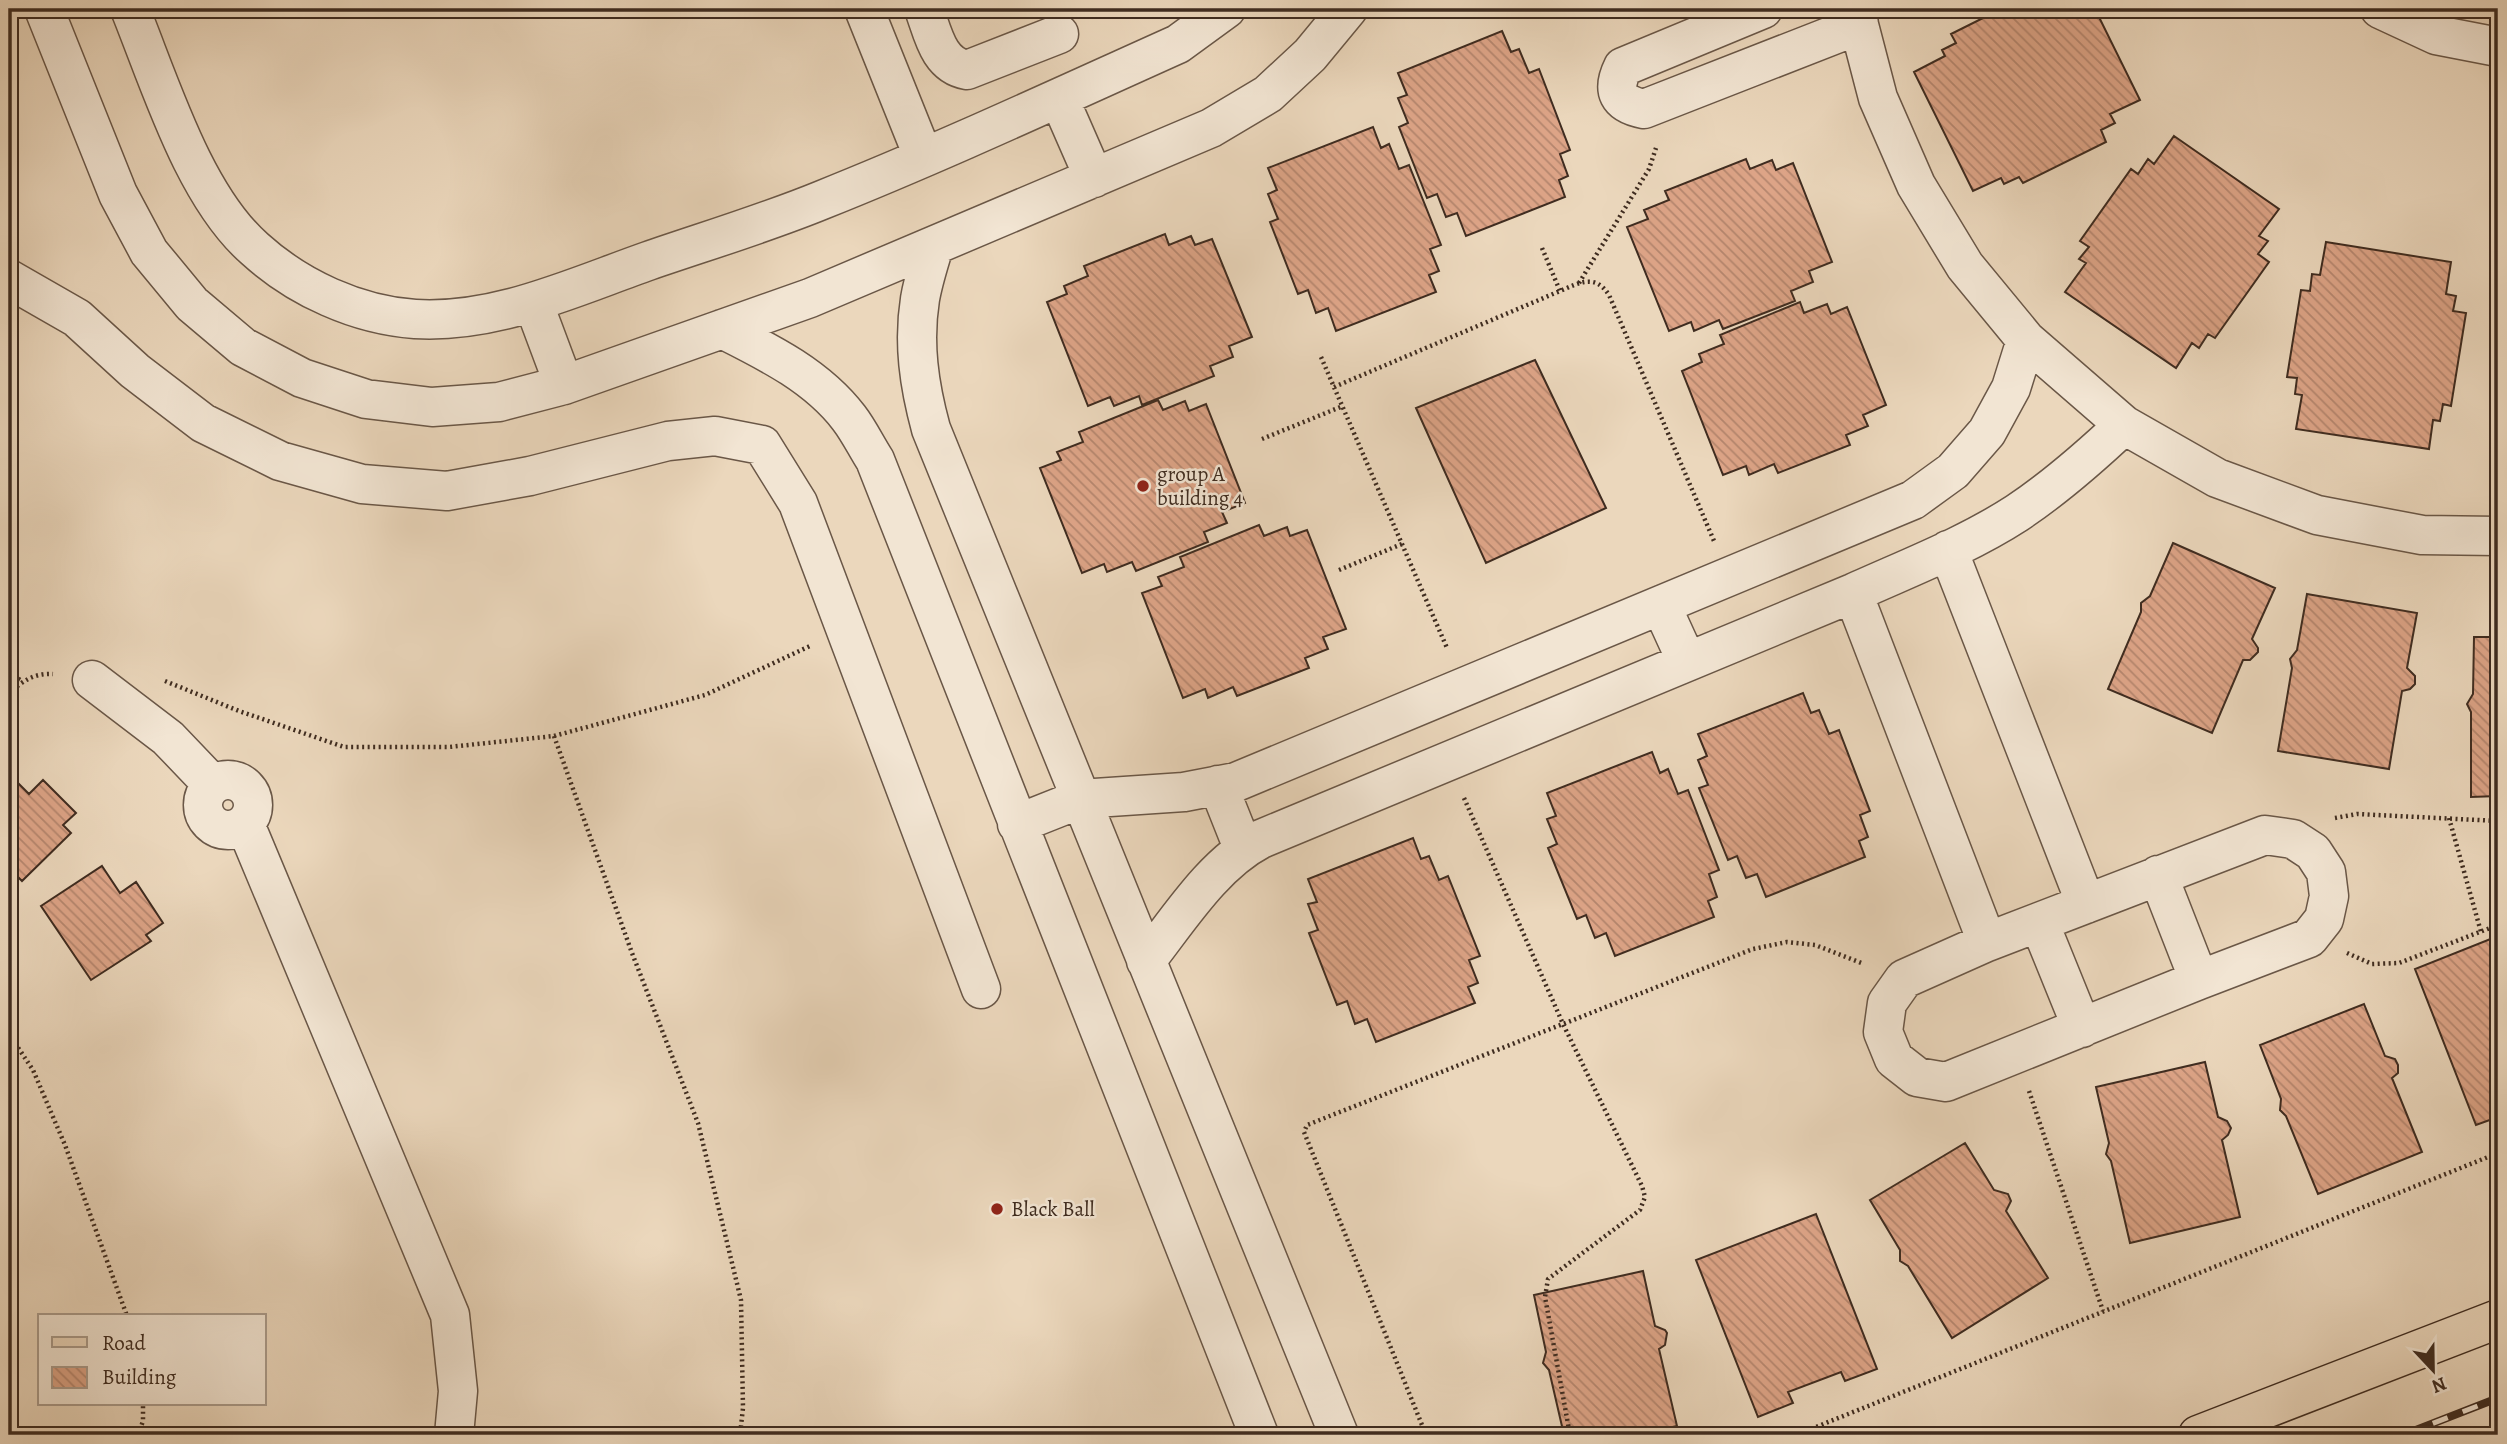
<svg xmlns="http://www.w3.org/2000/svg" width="2507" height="1444" font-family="Alegreya,serif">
<defs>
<pattern id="building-back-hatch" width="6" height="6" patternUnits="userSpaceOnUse" patternTransform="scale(1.75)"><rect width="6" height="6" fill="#dda487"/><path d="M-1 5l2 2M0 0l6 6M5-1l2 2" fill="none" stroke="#b5866e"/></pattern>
</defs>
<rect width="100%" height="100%" fill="#ebd7bc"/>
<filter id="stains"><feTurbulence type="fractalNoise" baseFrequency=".00286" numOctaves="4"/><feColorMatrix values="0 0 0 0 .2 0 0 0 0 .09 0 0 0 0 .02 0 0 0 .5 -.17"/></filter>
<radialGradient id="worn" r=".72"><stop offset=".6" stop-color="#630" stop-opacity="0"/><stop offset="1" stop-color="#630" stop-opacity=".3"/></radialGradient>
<path fill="url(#building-back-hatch)" stroke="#3f2c20" stroke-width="2" d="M2001 9H2095L2140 100 2110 114 2115 123 2101 130 2106 142 2023 183 2019 177 2004 184 2001 178 1973 191 1914 72 1945 56 1942 50 1956 43 1951 34Z
M1502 31 1511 52 1519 49 1529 73 1539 69 1570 150 1560 154 1568 176 1559 180 1565 197 1466 236 1457 213 1446 217 1437 194 1427 198 1399 127 1408 123 1398 98 1407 95 1398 73Z
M1373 127 1381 148 1389 144 1399 169 1409 165 1441 245 1430 249 1439 271 1429 275 1436 292 1336 331 1328 308 1316 313 1308 290 1298 294 1270 222 1278 219 1268 194 1277 190 1268 168Z
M2174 136 2279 209 2259 236 2268 241 2258 254 2269 262 2215 338 2208 334 2199 348 2192 343 2176 368 2065 292 2086 263 2079 259 2089 247 2080 241 2131 169 2138 174 2148 159 2154 164Z
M1746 159 1750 169 1772 160 1776 170 1793 163 1832 262 1809 271 1813 282 1791 291 1795 301 1723 329 1719 320 1694 331 1691 322 1669 331 1627 227 1648 219 1644 210 1669 200 1665 191Z
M1165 234 1169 245 1191 236 1195 245 1212 239 1252 337 1229 346 1233 357 1210 366 1214 376 1142 405 1139 396 1114 406 1110 397 1088 406 1047 302 1067 294 1064 286 1088 276 1084 266Z
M2326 242 2451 262 2446 294 2456 296 2453 311 2466 313 2451 406 2443 404 2440 421 2433 420 2429 449 2296 429 2302 395 2295 394 2297 378 2287 377 2301 290 2310 291 2312 274 2320 275Z
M1800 302 1804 313 1827 304 1831 314 1847 307 1886 405 1863 415 1868 426 1846 435 1850 445 1778 473 1774 464 1749 475 1746 466 1723 475 1682 371 1702 362 1699 354 1724 344 1720 335Z
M1535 360 1606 508 1486 563 1416 408Z
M1158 400 1163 410 1185 401 1189 411 1206 404 1245 503 1222 512 1227 523 1204 532 1208 542 1136 571 1132 562 1107 572 1104 564 1082 573 1040 468 1061 460 1057 452 1083 442 1079 432Z
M1259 525 1264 536 1287 527 1290 536 1307 530 1346 629 1323 637 1328 649 1305 658 1309 668 1237 696 1233 687 1208 698 1205 689 1183 698 1142 593 1162 586 1158 577 1184 567 1180 557Z
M2173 543 2275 588 2252 639 2258 648V652L2250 660H2243L2212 733 2108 689 2141 612V603L2150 596Z
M2307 594 2417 613 2407 668 2415 676V684L2410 689 2402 691 2389 769 2278 751 2292 668 2290 659 2297 650Z
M2474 637H2498V796L2471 797V712L2467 704 2473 694Z
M1803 693 1811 713 1819 710 1829 734 1839 730 1870 811 1860 815 1868 837 1859 841 1865 857 1766 897 1757 874 1746 878 1737 856 1728 860 1699 788 1708 785 1698 760 1707 756 1698 734Z
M1652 752 1660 773 1668 769 1678 794 1688 790 1719 870 1709 874 1717 897 1708 901 1714 917 1615 956 1606 933 1595 938 1586 915 1577 919 1548 848 1557 844 1547 819 1556 816 1547 793Z
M9 774 29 794 43 780 76 813 63 825 71 833 22 881 9 868Z
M1413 838 1421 859 1429 856 1439 880 1448 876 1480 956 1469 960 1478 983 1468 987 1475 1003 1376 1042 1367 1019 1355 1024 1347 1001 1337 1005 1309 933 1318 930 1308 904 1317 902 1308 879Z
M102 866 120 893 136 882 163 923 146 935 151 941 91 980 41 906Z
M2498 936V1117L2476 1125 2415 969Z
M2364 1004 2385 1056 2395 1059 2398 1065V1073L2392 1078 2422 1152 2318 1194 2286 1116 2280 1110 2281 1099 2260 1045Z
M2205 1062 2218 1117 2227 1121 2231 1128 2228 1135 2222 1140 2240 1217 2130 1243 2111 1161 2106 1154 2109 1143 2096 1087Z
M1965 1143 1994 1190 2008 1194 2011 1201 2006 1211 2048 1278 1952 1338 1908 1266 1900 1261V1250L1870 1200Z
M1816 1214 1877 1369 1845 1381 1841 1372 1788 1392 1793 1403 1758 1417 1696 1260Z
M1643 1271 1655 1326 1665 1330 1667 1333 1665 1345 1659 1349 1677 1426 1637 1435H1564L1549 1370 1543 1363 1546 1352 1534 1295Z"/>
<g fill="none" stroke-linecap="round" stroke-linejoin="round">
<defs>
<path id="minor" d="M44 9 118 194 149 252 192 304 243 347 302 378 366 399 432 407 499 402 564 385 810 298 1211 128 1268 94 1310 55 1348 9
M130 9C160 83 194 196 255 249 298 288 357 315 415 319 496 324 574 287 648 261 706 241 766 223 822 200 942 152 1060 97 1178 44L1226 9
M864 9 923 156
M924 9C933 33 938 65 967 70L1059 34
M1763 9 1623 67C1611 91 1618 104 1644 109L1859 25
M1857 9 1859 25 1878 98 1916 185 1965 266 2026 340 2124 425 2217 478 2317 515 2422 535 2498 536
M2380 9 2436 35 2498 47
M1059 98 1094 178
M934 246C929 263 923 281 920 299 913 343 919 385 931 429L1339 1435
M9 279 77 318 135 371 203 423 280 461 362 484 447 491 530 476 668 441 715 436 762 445 798 503 981 989
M533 302 564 385
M722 329C768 352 817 376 849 418 859 431 866 446 875 460L1259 1435
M1948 550 2086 904
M1853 593 1987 942
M1661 605 1687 662
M92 680 168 738 213 785
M203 805a25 25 0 1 1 50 0a25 25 0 1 1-50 0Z
M1218 785 1243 848
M245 824 450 1315 458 1391 454 1435
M1017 824 1080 799 1184 792 1236 782 1913 500 1953 471 1987 432 2011 388 2026 340
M2265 835 2293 839 2313 852 2326 872 2329 896 2324 919 2309 938 2199 980 1946 1082 1917 1077 1894 1059 1883 1032 1887 1003 1904 979 1987 942Z
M2158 875 2199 980
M2039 922 2082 1028
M1146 961C1179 919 1213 864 1261 839L1853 593C1908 568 1966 546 2017 513 2056 487 2090 457 2124 425"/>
<path id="major" d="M2198 1435 2498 1319"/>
</defs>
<use href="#minor" stroke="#6a5747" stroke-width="41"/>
<use href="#major" stroke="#3f2c20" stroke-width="41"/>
<path stroke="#3f2c20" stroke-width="4.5" stroke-dasharray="2 3.5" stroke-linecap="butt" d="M1542 248 1560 291
M1579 283 1649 169 1656 148
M1321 357 1447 648
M1334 387 1560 291C1579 283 1595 273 1609 295L1714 541
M1262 439 1343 406
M1339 570 1402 544
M9 673 22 681
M165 681 239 711 344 747H449L554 736 705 695 810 646
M9 694C22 681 34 673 53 674
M554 736 632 953 698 1123 741 1300 743 1408 740 1435
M1464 798 1563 1024 1642 1186 1645 1197 1640 1210 1548 1279 1545 1297 1570 1435
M2335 818 2357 814 2498 821
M2449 818 2481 932
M2347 953 2372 964 2399 963 2498 925
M9 1034 33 1070 65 1145 127 1316
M2029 1091 2103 1311
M138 1435 143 1421V1404
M1426 1435 1304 1132 1307 1125 1753 949 1787 942 1815 945 1864 964
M1796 1435 2498 1153"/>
<use href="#minor" stroke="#f2e5d3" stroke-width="38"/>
<use href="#major" stroke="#ebd7bc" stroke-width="38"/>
<defs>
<path id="rail" d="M2403 1435 2498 1398"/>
</defs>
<use href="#rail" stroke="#3f2c20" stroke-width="8"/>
<use href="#rail" stroke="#f2e5d3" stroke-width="5" stroke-dasharray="16" stroke-linecap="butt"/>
</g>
<g fill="#8f2418" stroke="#f2e5d3" stroke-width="2.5">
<circle cx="1143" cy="486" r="7"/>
<circle cx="997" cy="1209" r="7"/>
</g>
<g text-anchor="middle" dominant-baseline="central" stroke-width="5" stroke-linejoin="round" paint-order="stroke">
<g font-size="21" fill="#3f2c20" stroke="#f2e5d3" text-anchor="start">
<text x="1157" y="474">group A<tspan x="1157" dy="24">building 4</tspan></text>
<text x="1011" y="1209">Black Ball</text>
</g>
</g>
<rect width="2507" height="1444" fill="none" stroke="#ebd7bc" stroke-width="35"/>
<rect x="10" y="10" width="2486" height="1423" fill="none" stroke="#3f2c20" stroke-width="3.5"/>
<rect x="18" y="18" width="2472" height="1409" fill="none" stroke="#3f2c20" stroke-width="2"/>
<rect x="38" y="1314" width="228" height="91" fill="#f2e5d3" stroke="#aa9b8b" stroke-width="2"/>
<rect x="52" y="1337" width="35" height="10" fill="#ebd7bc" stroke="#aa9b8b" stroke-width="2"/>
<text x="102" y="1350" font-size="21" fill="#3f2c20">Road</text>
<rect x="52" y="1367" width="35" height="21" fill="url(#building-back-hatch)" stroke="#aa9b8b" stroke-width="2"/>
<text x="102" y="1384" font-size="21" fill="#3f2c20">Building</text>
<g transform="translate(2433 1370) rotate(158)" stroke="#f2e5d3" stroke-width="5" paint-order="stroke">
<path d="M0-5L12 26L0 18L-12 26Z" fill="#3f2c20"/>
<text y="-10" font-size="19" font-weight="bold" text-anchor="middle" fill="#3f2c20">N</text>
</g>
<rect width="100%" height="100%" filter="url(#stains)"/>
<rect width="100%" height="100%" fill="url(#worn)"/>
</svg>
